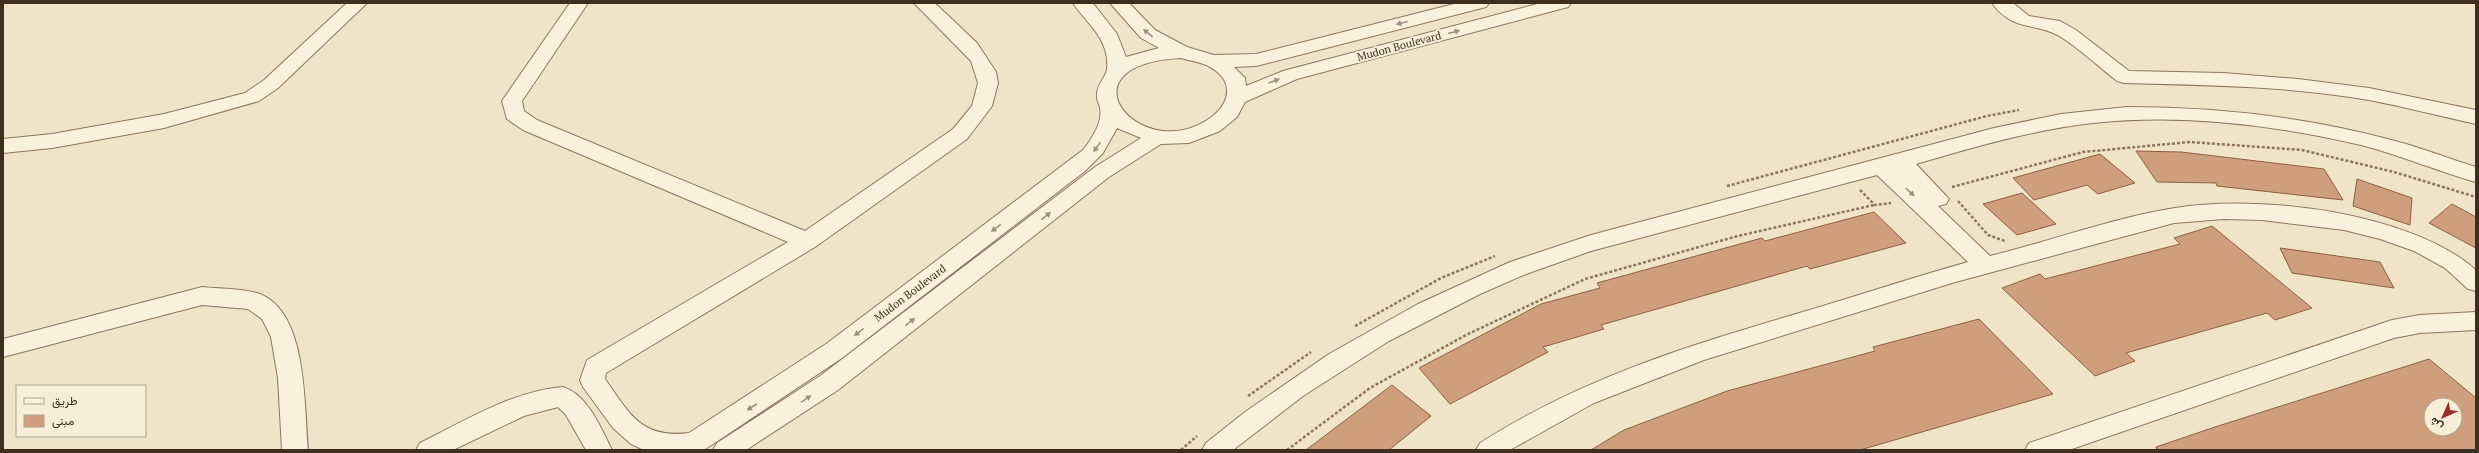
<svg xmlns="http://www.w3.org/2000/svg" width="2479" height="453" font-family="'PT Serif',Vazirmatn,serif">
<rect width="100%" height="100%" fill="#f0e4c8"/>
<path fill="#cf9f7d" stroke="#8d5f41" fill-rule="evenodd" d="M2136 151 2181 152 2324 169 2343 200 2217 186 2216 183 2157 182Z
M2100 154 2135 183 2098 194 2087 185 2034 200 2013 178Z
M2357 179 2412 198 2410 225 2353 206Z
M2022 193 2056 224 2017 235 1983 204Z
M2452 204 2476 217V248L2429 223Z
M1874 212 1906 243 1810 269 1807 266 1601 325 1604 329 1543 347 1548 352 1450 404 1419 368 1541 304 1600 288 1597 283 1762 238 1765 241Z
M2212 226 2312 308 2275 320 2267 313 2126 353 2135 361 2095 376 2002 288 2040 274 2045 279 2180 244 2174 238Z
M2280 248 2380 262 2394 288 2292 273Z
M1979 319 2053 394 1860 450H1591L1624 430 1727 391 1875 351 1873 347Z
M2429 359 2476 398V450H2157L2156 447 2215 427ZM2431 405H2455V429H2431Z
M1392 385 1431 416 1389 450H1306Z"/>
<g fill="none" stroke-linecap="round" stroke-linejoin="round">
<defs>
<path id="minor" d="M347 3H367L278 88 259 101 164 128 52 148 3 153V139L52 134 164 114 245 93 264 80Z
M570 3H588L522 101 524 111 537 120 805 231 953 129 972 106 978 83 971 61 914 3H934L938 6 977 43 996 72 998 83 992 106 967 139 815 247 606 373 605 379C630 414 641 439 689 433L826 344 1083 150C1091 140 1103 122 1100 108 1099 103 1096 99 1097 94 1097 84 1106 77 1107 69 1110 39 1087 24 1073 3H1092L1096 7 1117 34 1126 57 1159 48 1141 38 1110 3H1129L1155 30 1187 47 1214 55 1256 54 1458 3H1489L1486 7 1256 66 1234 67 1245 78 1246 86 1283 71 1541 3H1571L1568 7 1297 79 1245 102 1237 117 1220 131 1189 143 1161 144 1109 177 838 390 746 450H713L717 443 820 376 1095 167 1141 138 1117 128 1103 153 1085 171 842 358 704 450H644L631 444 613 428 583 387 580 380 587 360 788 242 523 130 507 119 502 101ZM1181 58C1190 61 1202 62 1210 67 1232 79 1232 100 1214 115 1145 171 1052 65 1181 58Z
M1992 3H2013L2029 16 2060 21 2076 30 2129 71 2223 73 2298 79 2369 88 2476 110V124C2440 116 2405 107 2369 100 2288 86 2206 85 2124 83L2117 81C2099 67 2081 50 2061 37 2037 22 2012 32 1992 3Z
M2127 107C2218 107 2307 117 2395 141 2423 148 2449 159 2476 167V182C2437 171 2400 155 2361 145 2275 125 2181 113 2093 123 2032 130 1974 147 1916 164L1949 199 1946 204 1938 206 1990 256C2051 241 2112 218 2175 208 2259 194 2410 212 2476 270V291L2468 289 2445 268 2414 251 2380 239 2344 230 2262 220 2224 219 2174 223 1952 283 1704 360 1594 403 1510 450H1476L1480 443C1586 376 1688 346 1806 311 1860 295 1914 277 1968 262L1877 175 1591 251 1526 274 1480 294 1389 341 1303 396 1233 450H1202L1206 443 1245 412 1329 354 1418 304 1510 262 1591 235 1994 128 2061 114Z
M202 287C220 289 242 288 260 294 308 313 304 407 308 450H282L278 378 271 337 262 319 248 309 202 305 3 357V339Z
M2476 312V330L2420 333 2394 338 2069 450H2025L2029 443 2392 320 2420 315Z
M563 387C588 395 601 428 612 450H586L566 415 558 407 524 416 453 450H416L420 443C465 421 512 391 563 387Z"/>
</defs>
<use href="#minor" stroke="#8d765c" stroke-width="2"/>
<path stroke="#8d765c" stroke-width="2.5" stroke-dasharray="3 2" stroke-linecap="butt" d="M1727 186 1987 116 2019 110
M1952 187 2083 152 2190 142 2302 150 2394 172 2476 197
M1860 190 1875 205 1891 203
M1958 201 1988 235 2005 241
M1355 326 1441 278 1495 256
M1248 396 1311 352
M1181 450 1197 436
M1287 450 1370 388 1466 335 1585 279 1738 236 1874 205"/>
<use href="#minor" fill="#faf1dc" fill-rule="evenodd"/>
</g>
<defs><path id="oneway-solid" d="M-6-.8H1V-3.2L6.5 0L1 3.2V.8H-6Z"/></defs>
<g fill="#9c907e">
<use href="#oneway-solid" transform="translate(1402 23) rotate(166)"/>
<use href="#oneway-solid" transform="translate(1454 32) rotate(-15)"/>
<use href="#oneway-solid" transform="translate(1148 33) rotate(-141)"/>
<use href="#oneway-solid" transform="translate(1274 81) rotate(-20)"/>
<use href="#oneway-solid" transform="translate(1097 147) rotate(126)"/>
<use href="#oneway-solid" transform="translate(1910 192) rotate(42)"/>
<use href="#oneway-solid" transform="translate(1046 216) rotate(-38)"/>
<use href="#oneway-solid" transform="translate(996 228) rotate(143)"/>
<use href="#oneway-solid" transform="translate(910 322) rotate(-38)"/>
<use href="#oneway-solid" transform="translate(859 332) rotate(143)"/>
<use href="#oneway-solid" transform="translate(806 399) rotate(-34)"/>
<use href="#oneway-solid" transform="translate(752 407) rotate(147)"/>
</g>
<g text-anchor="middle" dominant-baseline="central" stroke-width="4" stroke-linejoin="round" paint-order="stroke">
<g font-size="11" fill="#3d2e20" stroke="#f7eed8">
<text transform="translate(1399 46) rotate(-15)">Mudon Boulevard</text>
<text transform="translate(910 293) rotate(-37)">Mudon Boulevard</text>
</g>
</g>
<rect width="2479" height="453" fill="none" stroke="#3d2e20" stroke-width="8"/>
<rect x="16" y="385" width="130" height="52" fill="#f7eed8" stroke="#ada18e"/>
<rect x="24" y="398" width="20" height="6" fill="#faf1dc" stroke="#ada18e"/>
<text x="52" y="405" font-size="12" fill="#3d2e20">طريق</text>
<rect x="24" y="415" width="20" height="12" fill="#cf9f7d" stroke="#ada18e"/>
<text x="52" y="425" font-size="12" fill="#3d2e20">مبنى</text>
<g transform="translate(2443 417) rotate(225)"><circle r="19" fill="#f7eed8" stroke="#ada18e"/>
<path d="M0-3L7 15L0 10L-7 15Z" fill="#9e2a2b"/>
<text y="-6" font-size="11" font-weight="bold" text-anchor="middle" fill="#3d2e20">ش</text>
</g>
</svg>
